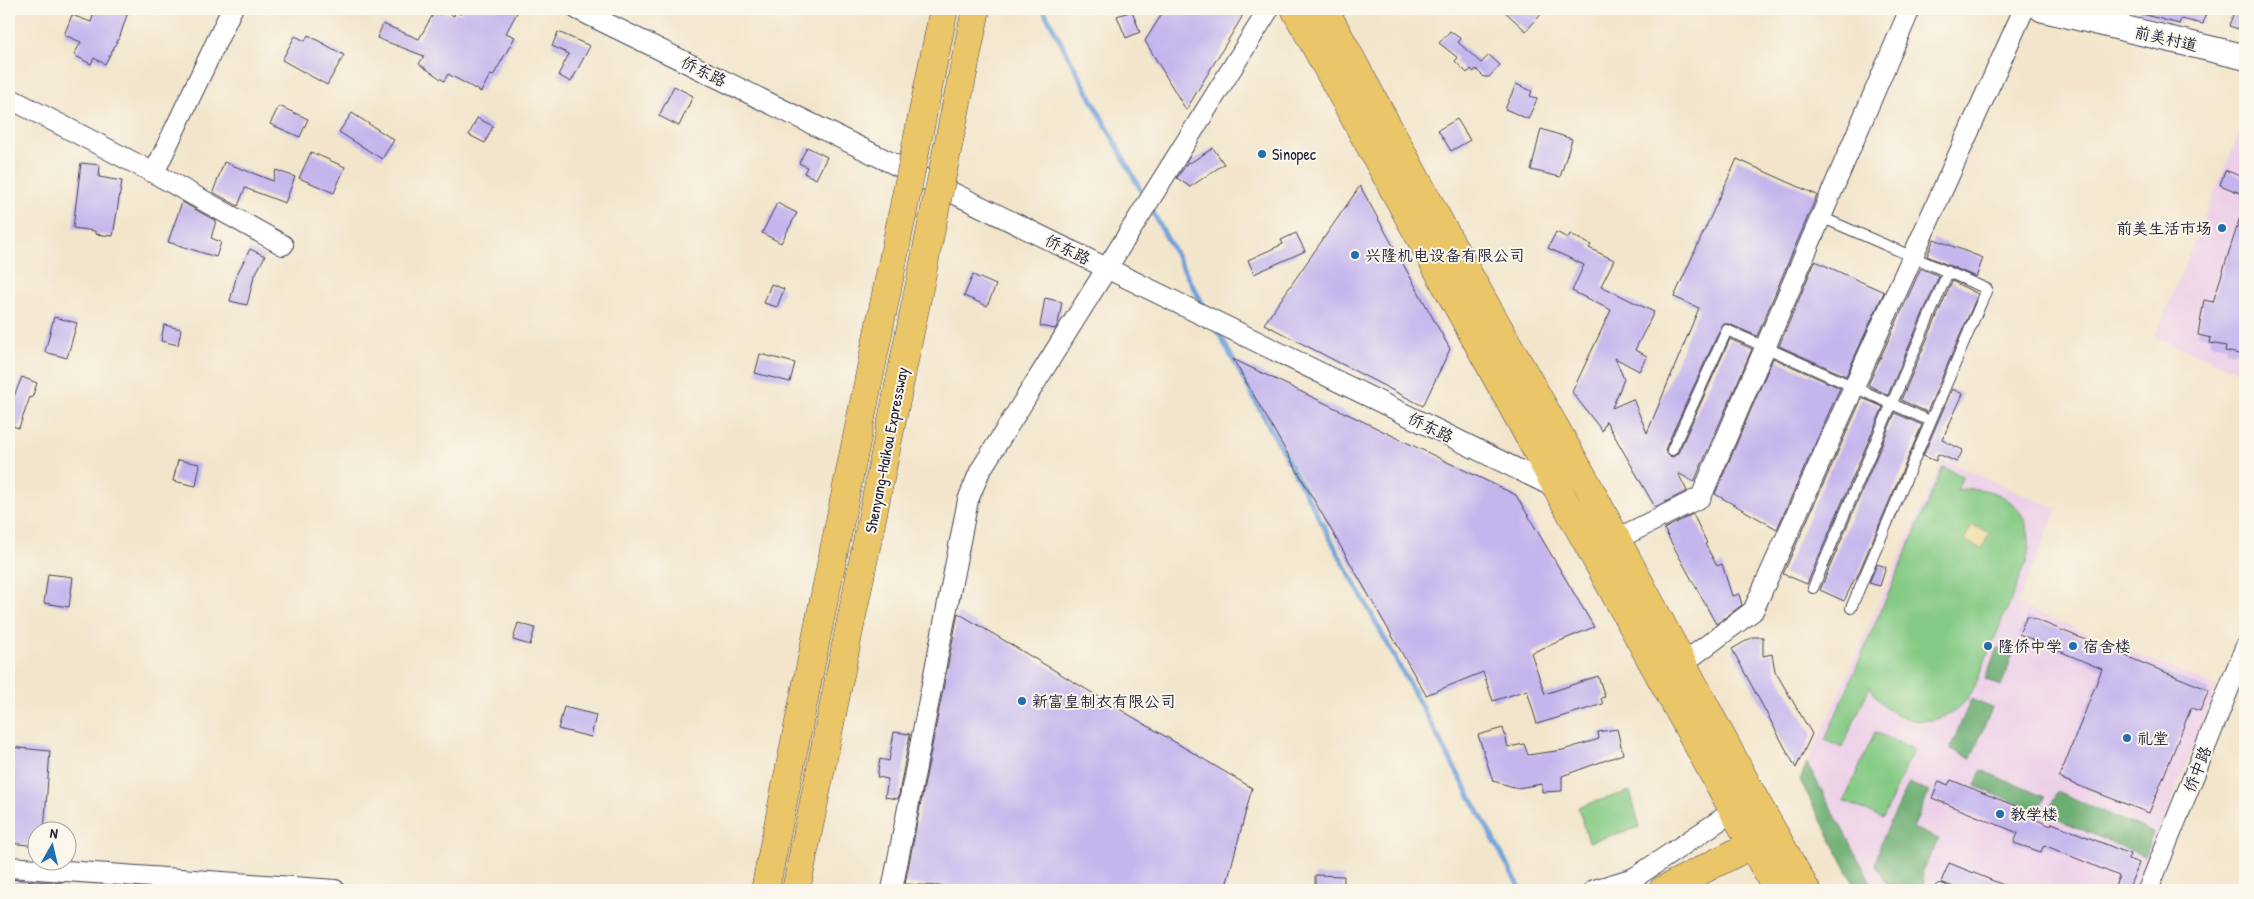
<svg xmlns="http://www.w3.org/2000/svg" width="2254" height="899" font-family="'Patrick Hand','LXGW WenKai TC',sans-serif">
<rect width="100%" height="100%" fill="#fbf7ec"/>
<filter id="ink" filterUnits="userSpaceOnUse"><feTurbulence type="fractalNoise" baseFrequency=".02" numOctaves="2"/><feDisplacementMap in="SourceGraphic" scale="10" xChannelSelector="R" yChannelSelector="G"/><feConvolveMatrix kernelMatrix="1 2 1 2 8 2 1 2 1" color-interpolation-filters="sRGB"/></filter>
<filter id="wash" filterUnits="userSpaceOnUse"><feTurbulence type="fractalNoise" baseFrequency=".0096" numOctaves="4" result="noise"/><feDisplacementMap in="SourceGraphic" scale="20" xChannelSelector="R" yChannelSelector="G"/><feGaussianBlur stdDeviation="1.12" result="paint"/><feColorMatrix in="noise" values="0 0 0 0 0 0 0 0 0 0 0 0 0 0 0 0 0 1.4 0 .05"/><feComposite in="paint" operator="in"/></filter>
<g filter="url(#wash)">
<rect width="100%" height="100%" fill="#f2e5cb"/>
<path fill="#edd0e8" d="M2245 119V374L2155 337Z
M1943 460 2057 509 2017 604 2217 687 2136 890H1857L1800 780Z"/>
<path fill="#85ca84" stroke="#547660" d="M1943 467 1963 476 1957 490C2004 482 2040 515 2026 563 2013 595 2000 626 1986 658 1980 673 1974 693 1962 705 1949 718 1926 724 1909 719 1891 714 1878 703 1870 686L1842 748 1825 740Z
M1875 732 1914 749 1883 818 1844 801Z
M1630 791 1640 827 1589 842 1578 807Z"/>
<path fill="#6cae72" stroke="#476856" d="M1997 648 2013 654 2001 686 1985 679Z
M1971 699 1992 708 1971 758 1950 749Z
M1807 763 1875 890H1857L1800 780Z
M1981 770 2045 797 2038 812 1975 786Z
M1909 783 1929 792 1913 828 1939 839 1922 871 1925 890H1890L1876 865 1880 844Z
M2057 792 2153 833 2144 856 2047 815Z"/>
<path fill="#eeda9e" stroke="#887e6c" d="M1972 525 1989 533 1982 549 1964 540Z"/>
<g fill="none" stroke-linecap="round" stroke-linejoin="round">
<path stroke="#6ea0d9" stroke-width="5" d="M1043 9 1145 198
M1150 207 1206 310
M1217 330 1521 890"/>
</g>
<g id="blocks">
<path fill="#c4b6ed" d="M95 9H129L120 36 105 64 94 58 91 64 74 55 81 42 64 35 72 15 91 22Z
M436 9H440L454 16 455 12 461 14 463 9H519L506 33 515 37 493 76 490 75 481 92 448 74 444 81 419 64 424 56 377 38 383 24 419 39Z
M1165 9H1238L1242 17 1186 110 1145 41Z
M1502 9H1546L1526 31Z
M2139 9H2207L2203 24 2181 19 2179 24 2139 13Z
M2235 9H2245V31L2229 26Z
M1132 11 1140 32 1126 38 1117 16Z
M1450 31 1461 39 1458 42 1481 63 1489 55 1500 65 1489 77H1484L1476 69 1474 72 1471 69 1467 73 1455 61 1458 58 1439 43Z
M558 32 590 46 571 82 558 75 569 54 552 46Z
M308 35 344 55 327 85 282 60 295 36 305 41Z
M1516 84 1532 91 1530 96 1537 99 1528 119 1505 109Z
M674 86 693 96 679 126 659 116Z
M279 106 308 119 300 137 270 124Z
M352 113 394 140 382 159 339 132Z
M477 118 493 126 485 143 469 135Z
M1457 119 1470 140 1451 151 1438 130Z
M1541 129 1572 139 1560 177 1531 170Z
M807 147 827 157 816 179 804 173 807 167 799 163Z
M1213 148 1224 164 1190 187 1177 178 1188 162 1190 163Z
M311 152 345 167 334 193 299 178Z
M1737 159 1817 195 1757 336 1729 324H1723L1721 327 1666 447 1665 451 1669 456 1673 457 1678 453 1730 339 1752 349 1694 482 1678 473 1687 491 1655 507 1606 421 1602 431 1572 392 1611 310 1572 291 1584 265 1548 248 1556 232 1568 238 1570 234 1591 245 1589 248 1614 260 1601 286 1654 312 1635 350 1647 356 1639 371 1615 358 1624 379 1612 408 1633 399 1647 433 1699 308 1674 297Z
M224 162 273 181 276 170 295 177 285 203 245 188 238 206 213 192Z
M81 163 100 165 99 177 122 181 113 236 95 234V231L73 228Z
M2225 170 2245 178V195L2220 185Z
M1360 186 1450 349 1423 406 1264 324Z
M182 202 216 221 211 238 221 242 216 257 168 242Z
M777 203 797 213 781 243 762 233Z
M2243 208H2245V355L2225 351 2226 346 2210 343 2211 338 2198 335 2204 300 2213 302Z
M1296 233 1305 251 1254 274 1248 260 1283 244 1281 240Z
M1934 239 1983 258 1976 277 1927 256Z
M250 249 265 256 254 277 247 305 230 301 237 274Z
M1815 261 1884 292 1846 376 1779 346Z
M1921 268 1939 276 1888 395 1868 385Z
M973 275 996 285 987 306 964 296Z
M1952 281 1978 294 1927 412 1901 400Z
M771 284 784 289 777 307 764 303Z
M1045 298 1062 302 1058 324 1055 329 1040 326Z
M54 317 77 323 67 358 45 352Z
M164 325 181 329 178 345 161 341Z
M760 354 795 363 790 382 755 373Z
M1773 358 1840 388 1777 529 1715 494Z
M1233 359 1516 495 1594 627 1531 653 1545 694 1598 676 1605 697 1601 698 1603 704 1537 724 1527 690 1493 701 1483 672 1426 695Z
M22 377 37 383 32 398 30 397 19 428 9 425V404L12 395 14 396Z
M1952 389 1963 394 1942 440 1963 450 1957 462 1938 454 1936 461 1923 456Z
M1862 398 1883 407 1807 584 1783 574Z
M1895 413 1922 425 1856 579 1855 578 1844 601 1820 590Z
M178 460 200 464 196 486 173 481Z
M1693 514 1707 543 1705 544 1717 566 1722 564 1732 596 1739 594 1742 605 1716 624 1664 529Z
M1877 564 1886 567 1880 586 1869 583Z
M48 574 73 577 69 607 44 603Z
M958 613 1252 788 1225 890H1007L905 884Z
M2027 616 2209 690 2200 711 2191 708 2149 813 2059 778 2102 669 2019 634Z
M518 623 535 628 530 645 513 640Z
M1753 637H1763V656L1772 654 1775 671 1812 734 1796 768 1732 649Z
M564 707 596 715 591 737 558 729Z
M1503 728 1508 747 1524 744 1528 755 1563 750 1599 739 1598 732 1617 729 1623 754 1562 776V791L1542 792V784L1517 788 1493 781 1478 735Z
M894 732 910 734 898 799 885 797 888 779 877 777 880 759 889 761Z
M9 747 50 751 44 832H38V846L9 843Z
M1951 780 2028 811 2027 816 2051 826 2052 823 2130 854 2128 859 2139 863 2128 890 2115 886 2119 876 2044 845 2041 852 2014 843 2018 833 1932 798 1939 781 1948 785Z
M1949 863 2016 890H1960L1941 882Z
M1315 875 1344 876V890H1315Z
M9 879 62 883V890H9Z"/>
</g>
</g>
<g filter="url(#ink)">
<use href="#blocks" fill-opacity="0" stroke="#413f51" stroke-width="1"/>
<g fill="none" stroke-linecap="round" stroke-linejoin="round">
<defs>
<path id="service" d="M1821 217 1987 289 1851 608
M1672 450 1727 330 1930 421
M1813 588 1948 272
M1940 889 1943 890"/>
<path id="minor" d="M577 9 1558 489
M9 98 154 173 283 245
M154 173 232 9
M1617 539 1701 497 1910 9
M1682 664 1753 611 2024 9
M9 867 335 890
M892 890 968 500 980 471 1269 9
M1594 890 1634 878 1732 812
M2148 890 2245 648"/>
<path id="tertiary" d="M2042 9 2245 57"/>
<path id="primary" d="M1295 9 1777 890
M1324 9 1454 249 1587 484 1755 800 1806 890"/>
<path id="motorway" d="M1663 890 1751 845"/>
</defs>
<use href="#service" stroke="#413f51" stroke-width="12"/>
<use href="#minor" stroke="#413f51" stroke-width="22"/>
<use href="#tertiary" stroke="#413f51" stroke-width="27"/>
<use href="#primary" stroke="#413f51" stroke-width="29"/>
<use href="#motorway" stroke="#413f51" stroke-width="29"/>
<use href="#service" stroke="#fff" stroke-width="10"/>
<use href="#minor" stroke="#fff" stroke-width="20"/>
<use href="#tertiary" stroke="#fff" stroke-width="25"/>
<use href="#primary" stroke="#ebc669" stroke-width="28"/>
<use href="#motorway" stroke="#ebc669" stroke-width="28"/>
<defs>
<path id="motorway-bridge" d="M765 890 944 9
M796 890 976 9"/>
</defs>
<use href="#motorway-bridge" stroke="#413f51" stroke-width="29" stroke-linecap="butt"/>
<use href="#motorway-bridge" stroke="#ebc669" stroke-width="28"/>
</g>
</g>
<g fill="#1f6fb2" stroke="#fbf7ec" stroke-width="2">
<circle cx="1262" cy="154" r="5"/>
<circle cx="2222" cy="228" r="5"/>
<circle cx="1355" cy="255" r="5"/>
<circle cx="1988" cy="646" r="5"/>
<circle cx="2073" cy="646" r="5"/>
<circle cx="1022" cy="701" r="5"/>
<circle cx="2127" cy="738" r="5"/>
<circle cx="2000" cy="814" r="5"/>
</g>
<g text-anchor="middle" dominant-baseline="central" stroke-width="4" stroke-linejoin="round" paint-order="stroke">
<g font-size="16" fill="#22223b" stroke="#fbf7ec">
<text transform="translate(2166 38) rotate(13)">前美村道</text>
<text transform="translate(704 71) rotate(26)">侨东路</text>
<text transform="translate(1068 249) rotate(26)">侨东路</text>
<text transform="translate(1431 427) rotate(26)">侨东路</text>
<text transform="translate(886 450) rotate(-79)">Shenyang-Haikou Expressway</text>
<text transform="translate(2197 769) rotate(-68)">侨中路</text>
</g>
<g font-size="16" fill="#22223b" stroke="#fbf7ec" text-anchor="start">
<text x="1272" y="154">Sinopec</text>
<text x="2212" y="228" text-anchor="end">前美生活市场</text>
<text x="1365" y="255">兴隆机电设备有限公司</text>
<text x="1998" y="646">隆侨中学</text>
<text x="2083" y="646">宿舍楼</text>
<text x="1032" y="701">新富皇制衣有限公司</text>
<text x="2137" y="738">礼堂</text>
<text x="2010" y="814">教学楼</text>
</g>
</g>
<rect width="2254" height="899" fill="none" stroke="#fbf7ec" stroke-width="30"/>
<g transform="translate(52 846) rotate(8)"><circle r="24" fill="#fbf7ec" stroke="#a4a2a5"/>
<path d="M0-4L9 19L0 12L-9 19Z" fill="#1f6fb2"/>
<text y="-8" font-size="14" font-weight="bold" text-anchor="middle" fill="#22223b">N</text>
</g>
</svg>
